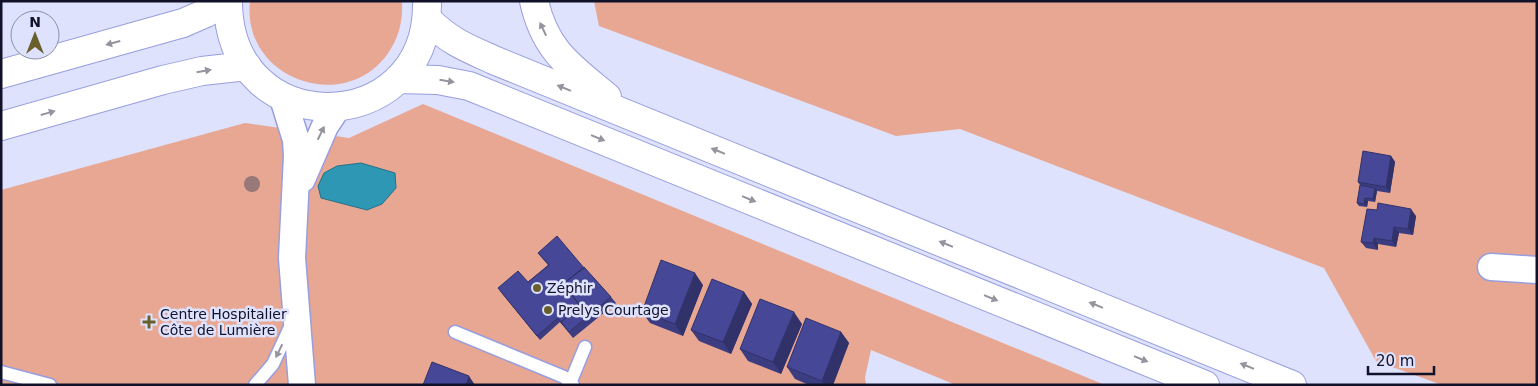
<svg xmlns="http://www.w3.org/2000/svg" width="1538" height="386" font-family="'DejaVu Sans',sans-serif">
<rect width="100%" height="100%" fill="#dee2fd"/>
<path fill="#e7a792" d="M250 1H402C403 17 400 32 393 45 354 118 241 83 250 1Z
M594 1H1537V385H1442L1376 361 1324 268 960 129 896 136 599 26Z
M423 104 1105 385H956L871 350 865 377 866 385H1V190L245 123 349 138Z"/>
<path fill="#2e98b4" stroke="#25708a" d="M361 163 395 173 396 188 382 204 367 210 321 198 318 186 324 173 337 166Z"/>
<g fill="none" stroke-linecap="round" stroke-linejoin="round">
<defs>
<path id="service" d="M455 332 564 377 573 385
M1 372 50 385
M571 381 585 347
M255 385 273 364 291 325"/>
<path id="minor" d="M283 98 296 140 297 156 292 258 302 385
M302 179 325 126 337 108
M1491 267 1537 270"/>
<path id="trunk" d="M228 1C228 143 427 140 427 5
M534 1C545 51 571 67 607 97
M427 19C450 42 467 48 496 61L1292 385
M1 74 183 23 206 13 226 1
M398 79 438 80 469 86 1205 385
M1 126 163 80 202 71 247 66"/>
</defs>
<use href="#service" stroke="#989ede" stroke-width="15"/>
<use href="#minor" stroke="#989ede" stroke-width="29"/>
<use href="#trunk" stroke="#989ede" stroke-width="30"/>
<use href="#service" stroke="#fff" stroke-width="12"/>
<use href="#minor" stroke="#fff" stroke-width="26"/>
<use href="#trunk" stroke="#fff" stroke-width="28"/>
</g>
<circle fill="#987878" cx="252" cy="184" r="8"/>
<path fill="#3c3d81" d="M1391 156 1395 162 1390 193 1377 191 1375 202 1368 201 1367 207 1359 206 1357 203 1360 185 1358 182Z
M1377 210 1416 216 1413 235 1399 233 1396 247 1378 244V250L1366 248 1361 242Z
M538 253 584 268 611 297 616 303 573 338 560 322 540 340 500 291 528 282 548 265Z
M703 285 683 336 650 323 642 312Z
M744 292 752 304 731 354 699 341 691 330Z
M802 324 781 374 748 361 740 349Z
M841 332 849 343 833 385H809L795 379 787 367Z"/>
<path fill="#313269" d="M1391 156 1395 162 1390 193 1386 187Z
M1375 188 1377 191 1375 202 1373 199Z
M1365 198 1368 201 1367 207 1364 204Z
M1411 209 1416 216 1413 235 1408 229Z
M1394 227 1399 233 1396 247 1392 241Z
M1374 238 1378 244V250L1373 243Z
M695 273 703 285 683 336 675 324Z
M744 292 752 304 731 354 723 342Z
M794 312 802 324 781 374 773 362Z
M841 332 849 343 833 385H824L822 381Z
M469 376 475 385H466Z"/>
<path fill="#464796" stroke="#313269" d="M1363 151 1391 156 1386 187 1358 182Z
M1360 185 1375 188 1373 199 1365 198 1364 204 1357 203Z
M1378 203 1411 209 1408 229 1394 227 1392 241 1374 238 1373 243 1361 242 1367 209 1377 210Z
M557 236 584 268 563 284 580 306 561 322 563 325 558 318 537 336 498 288 518 271 528 282 549 265 538 253Z
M661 260 695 273 675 324 642 312Z
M584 267 611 297 569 332 561 322 581 306 563 284Z
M712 279 744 292 723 342 691 330Z
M760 299 794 312 773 362 740 349Z
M806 318 841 332 822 381 787 367Z
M432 362 469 376 466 385H423Z"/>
<defs><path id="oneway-solid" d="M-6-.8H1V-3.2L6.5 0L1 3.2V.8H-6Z" transform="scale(1.25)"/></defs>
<g fill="#94949f">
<use href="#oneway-solid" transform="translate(543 29) rotate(-115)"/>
<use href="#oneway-solid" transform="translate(113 43) rotate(165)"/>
<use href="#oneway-solid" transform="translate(204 71) rotate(-10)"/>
<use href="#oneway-solid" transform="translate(447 81) rotate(9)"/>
<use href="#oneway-solid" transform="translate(564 88) rotate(-158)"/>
<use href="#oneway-solid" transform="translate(48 113) rotate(-16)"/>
<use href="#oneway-solid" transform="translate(321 133) rotate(-64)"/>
<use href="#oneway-solid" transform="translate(598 138) rotate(22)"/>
<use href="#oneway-solid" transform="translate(718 151) rotate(-158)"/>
<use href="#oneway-solid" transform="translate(749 199) rotate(22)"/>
<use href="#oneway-solid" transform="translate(946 244) rotate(-158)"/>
<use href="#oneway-solid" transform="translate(991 298) rotate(22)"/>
<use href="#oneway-solid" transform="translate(1096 305) rotate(-158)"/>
<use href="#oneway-solid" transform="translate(279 351) rotate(116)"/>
<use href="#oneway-solid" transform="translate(1141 359) rotate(22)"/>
<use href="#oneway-solid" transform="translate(1247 366) rotate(-158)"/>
</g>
<g fill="#685f2c" stroke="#dee2fd" stroke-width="2">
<circle cx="537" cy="288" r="5"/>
<circle cx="548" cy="310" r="5"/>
<path d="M146.5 314.5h5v5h5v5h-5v5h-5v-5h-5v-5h5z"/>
</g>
<g text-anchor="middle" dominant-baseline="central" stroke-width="5" stroke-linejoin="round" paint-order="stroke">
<g font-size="14" fill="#111229" stroke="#dee2fd" text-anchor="start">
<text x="547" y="288">Zéphir</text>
<text x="558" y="310">Prelys Courtage</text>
<text x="160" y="314">Centre Hospitalier<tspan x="160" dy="16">Côte de Lumière</tspan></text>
</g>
</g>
<rect width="1538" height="386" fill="none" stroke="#111229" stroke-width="5"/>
<g transform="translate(35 35)"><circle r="24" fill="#dee2fd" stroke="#8c8fa8"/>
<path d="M0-4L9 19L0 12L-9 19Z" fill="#685f2c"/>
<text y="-8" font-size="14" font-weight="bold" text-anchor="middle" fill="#111229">N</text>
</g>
<path d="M1368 366v8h66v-8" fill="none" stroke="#111229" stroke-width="2.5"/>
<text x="1376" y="366" font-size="15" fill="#111229" stroke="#dee2fd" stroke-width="4" paint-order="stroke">20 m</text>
</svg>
